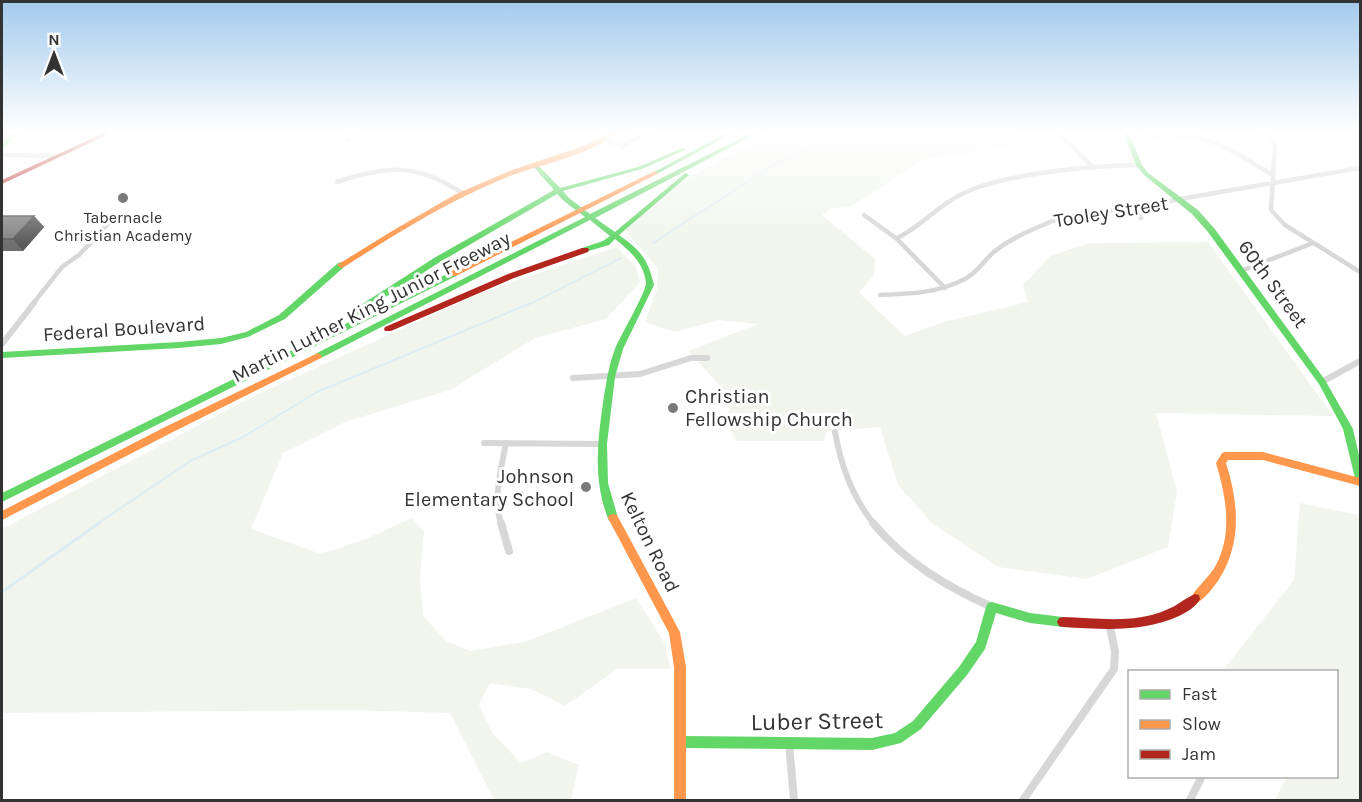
<svg xmlns="http://www.w3.org/2000/svg" width="1362" height="802" font-family="Karla,sans-serif">
<rect width="100%" height="100%" fill="#fff"/>
<path fill="#f1f5ed" d="M774 132H842L834 135 837 138 853 132H1015L1026 144 924 159 850 207 832 208 822 215 875 259 874 275 859 293 905 336 944 322 1028 302 1023 285 1050 256 1090 243 1208 242 1333 416 1156 413 1177 492 1168 547 1087 579 998 567 933 524 898 485 880 427 827 431 824 441H737L725 419 733 401 689 351 758 324 719 320 675 332 645 322 657 289 658 269 625 230 685 179Z
M617 247 636 267 640 282 606 319 535 338 450 390 345 422 283 453 251 529 321 554 366 539 412 518 424 532 420 576 423 616 446 641 470 651 528 641 636 598 665 644 670 669H617L565 706 531 689 490 683 479 705 493 734 521 763 547 752 579 765 571 800H494L450 713 350 710 2 713V529L252 397 483 292Z
M1300 503 1360 515V800H1275L1287 777 1336 776V672H1227L1224 669 1294 580Z"/>
<g fill="none" stroke-linecap="round" stroke-linejoin="round">
<path stroke="#ddebf3" stroke-width="1.5" d="M653 243 775 164 847 132
M528 305 621 258"/>
<path stroke="#ddebf3" stroke-width="2" d="M97 524 192 460 243 437 317 392 531 303"/>
<path stroke="#ddebf3" stroke-width="3" d="M2 592 99 523"/>
<path stroke="#d7d7d7" stroke-width="4.5" d="M1060 132 1058 133 1094 168
M1264 132 1275 145 1271 210 1285 225 1360 272
M1148 135C1162 135 1177 134 1191 136 1221 141 1247 160 1273 175
M605 139 622 146 648 132
M348 140 353 132
M2 155 53 156
M337 182C387 165 417 163 462 193
M1133 209 1141 218
M864 215 897 239 945 288
M897 238C921 227 938 205 962 194 1001 174 1094 165 1139 165
M1241 271 1313 243
M880 295C910 294 938 293 965 279 978 272 984 260 995 251 1013 237 1032 230 1052 221L1360 168
M32 305 62 267 79 255 109 223"/>
<path stroke="#d7d7d7" stroke-width="6" d="M2 344 34 303
M573 378 640 374 691 358H707
M1322 382 1360 361
M835 432C841 466 852 497 874 524
M484 443 602 444
M501 524C493 497 501 470 506 443"/>
<path stroke="#d7d7d7" stroke-width="8" d="M501 523 509 551
M873 523C905 562 947 587 992 607
M789 743 794 800
M1023 800 1114 669 1115 651 1109 623
M1190 800 1202 776"/>
<path fill="#63d668" fill-rule="evenodd" d="M14 132H20L4 148 2 149V144Z
M728 132H735L657 174H653L652 173Z
M753 132H760L595 218 615 232 684 174 686 173 689 175 619 235C641 251 648 259 654 285L623 349 615 377 607 444 608 483 618 518 617 521 613 522 609 521C593 482 597 444 603 403 606 385 608 367 615 349 620 336 646 293 646 283 644 263 630 251 615 239L609 245 585 252H582V248L603 241 610 236 590 220 321 358 318 359 314 356 315 354 585 217 565 202 557 194 440 262 356 316H350L349 314 350 312 434 258 554 190 532 165V163H536L560 188 638 167 682 148 687 149 642 169 563 191 569 198 590 214Z
M1123 132H1129L1142 165 1148 173 1198 210 1214 228 1325 380 1353 429 1360 460V482L1357 481 1355 478 1343 429 1319 384 1208 232 1192 214 1144 175 1136 165Z
M341 262 345 265 344 267 285 319 248 337 221 344 179 348 2 358V352L179 342 221 338 246 332 279 315 338 263Z
M453 271 457 274 456 276 2 502V493Z
M992 602 1030 613 1063 617 1067 618 1069 622 1067 626 1063 627 1030 623 996 613 985 649 967 675 921 729 901 743 872 750 681 748 677 746 675 742 677 738 681 736 872 738 895 733 913 721 959 667 976 642 986 607 988 603Z"/>
<path fill="#ff974d" fill-rule="evenodd" d="M611 132H618C587 158 537 164 500 180 445 203 394 235 344 267L341 268 337 265 397 228 456 194 512 170 586 145Z
M655 171 658 173 657 174 456 276H450L449 274 450 272Z
M318 353 322 356 321 358 171 433 2 520V511L165 427Z
M1225 452H1263L1360 478V486L1263 460H1228L1226 463C1239 504 1242 544 1218 581 1212 589 1204 600 1195 604L1191 603 1190 599C1196 587 1209 578 1216 565 1233 533 1226 496 1216 463L1222 453Z
M613 514 617 515 680 632 686 667V800H674V667L669 633 608 518 609 515Z"/>
<path fill="#b3261e" fill-rule="evenodd" d="M106 132H113L2 184V180Z
M582 248H588L589 250 588 252 514 278 391 331H385L384 329 385 327 508 274Z
M1195 594 1199 595 1200 599C1196 607 1187 612 1179 616 1142 633 1102 629 1063 627L1059 626 1057 622 1059 618 1063 617C1096 618 1135 624 1166 610 1177 606 1185 598 1195 594Z"/>
</g>
<path fill="#6f6f6f" d="M2 216H34L44 227 23 251H2Z"/>
<path fill="#5a5a5a" d="M34 216 44 227 23 251 13 239Z"/>
<path fill="#818181" stroke="#5a5a5a" stroke-width="1.5" d="M2 216H34L13 239H2Z"/>
<linearGradient id="sky" x2="0" y2="1"><stop stop-color="#a3caec"/><stop offset="0.54" stop-color="#fff"/><stop offset="1" stop-color="#fff" stop-opacity="0"/></linearGradient>
<rect width="1362" height="244" fill="url(#sky)"/>
<g fill="#7a7a7a" stroke="#fff" stroke-width="2">
<circle cx="123" cy="198" r="6"/>
<circle cx="673" cy="408" r="6"/>
<circle cx="586" cy="487" r="6"/>
</g>
<g text-anchor="middle" dominant-baseline="central" stroke-width="6" stroke-linejoin="round" paint-order="stroke">
<g font-size="16" fill="#333" stroke="#fff">
<text x="123" y="217">Tabernacle<tspan x="123" dy="18">Christian Academy</tspan></text>
</g>
<g font-size="20" fill="#333" stroke="#fff">
<text transform="translate(1111 212) rotate(-9)">Tooley Street</text>
<text transform="translate(1273 284) rotate(54)">60th Street</text>
<text transform="translate(371 307) rotate(-27)">Martin Luther King Junior Freeway</text>
<text transform="translate(124 329) rotate(-4)">Federal Boulevard</text>
<text transform="translate(650 542) rotate(64)">Kelton Road</text>
</g>
<g font-size="20" fill="#333" stroke="#fff" text-anchor="start">
<text x="685" y="396">Christian<tspan x="685" dy="23">Fellowship Church</tspan></text>
<text x="574" y="476" text-anchor="end">Johnson<tspan x="574" dy="23">Elementary School</tspan></text>
</g>
<g font-size="24" fill="#333" stroke="#fff">
<text transform="translate(817 721) rotate(-1)">Luber Street</text>
</g>
</g>
<rect width="1362" height="802" fill="none" stroke="#333333" stroke-width="6"/>
<rect x="1128" y="670" width="210" height="108" fill="#ffffff" stroke="#adadad" stroke-width="1.5"/>
<rect x="1140" y="690" width="30" height="9" fill="#63d668" stroke="#adadad" stroke-width="1.5"/>
<text x="1182" y="700" font-size="18" fill="#333333">Fast</text>
<rect x="1140" y="720" width="30" height="9" fill="#ff974d" stroke="#adadad" stroke-width="1.5"/>
<text x="1182" y="730" font-size="18" fill="#333333">Slow</text>
<rect x="1140" y="750" width="30" height="9" fill="#b3261e" stroke="#adadad" stroke-width="1.5"/>
<text x="1182" y="760" font-size="18" fill="#333333">Jam</text>
<g transform="translate(54 54)" stroke="#ffffff" stroke-width="4.5" paint-order="stroke">
<path d="M0-4.5L10 22L0 15L-10 22Z" fill="#333333"/>
<text y="-9" font-size="16" font-weight="bold" text-anchor="middle" fill="#333333">N</text>
</g>
</svg>
